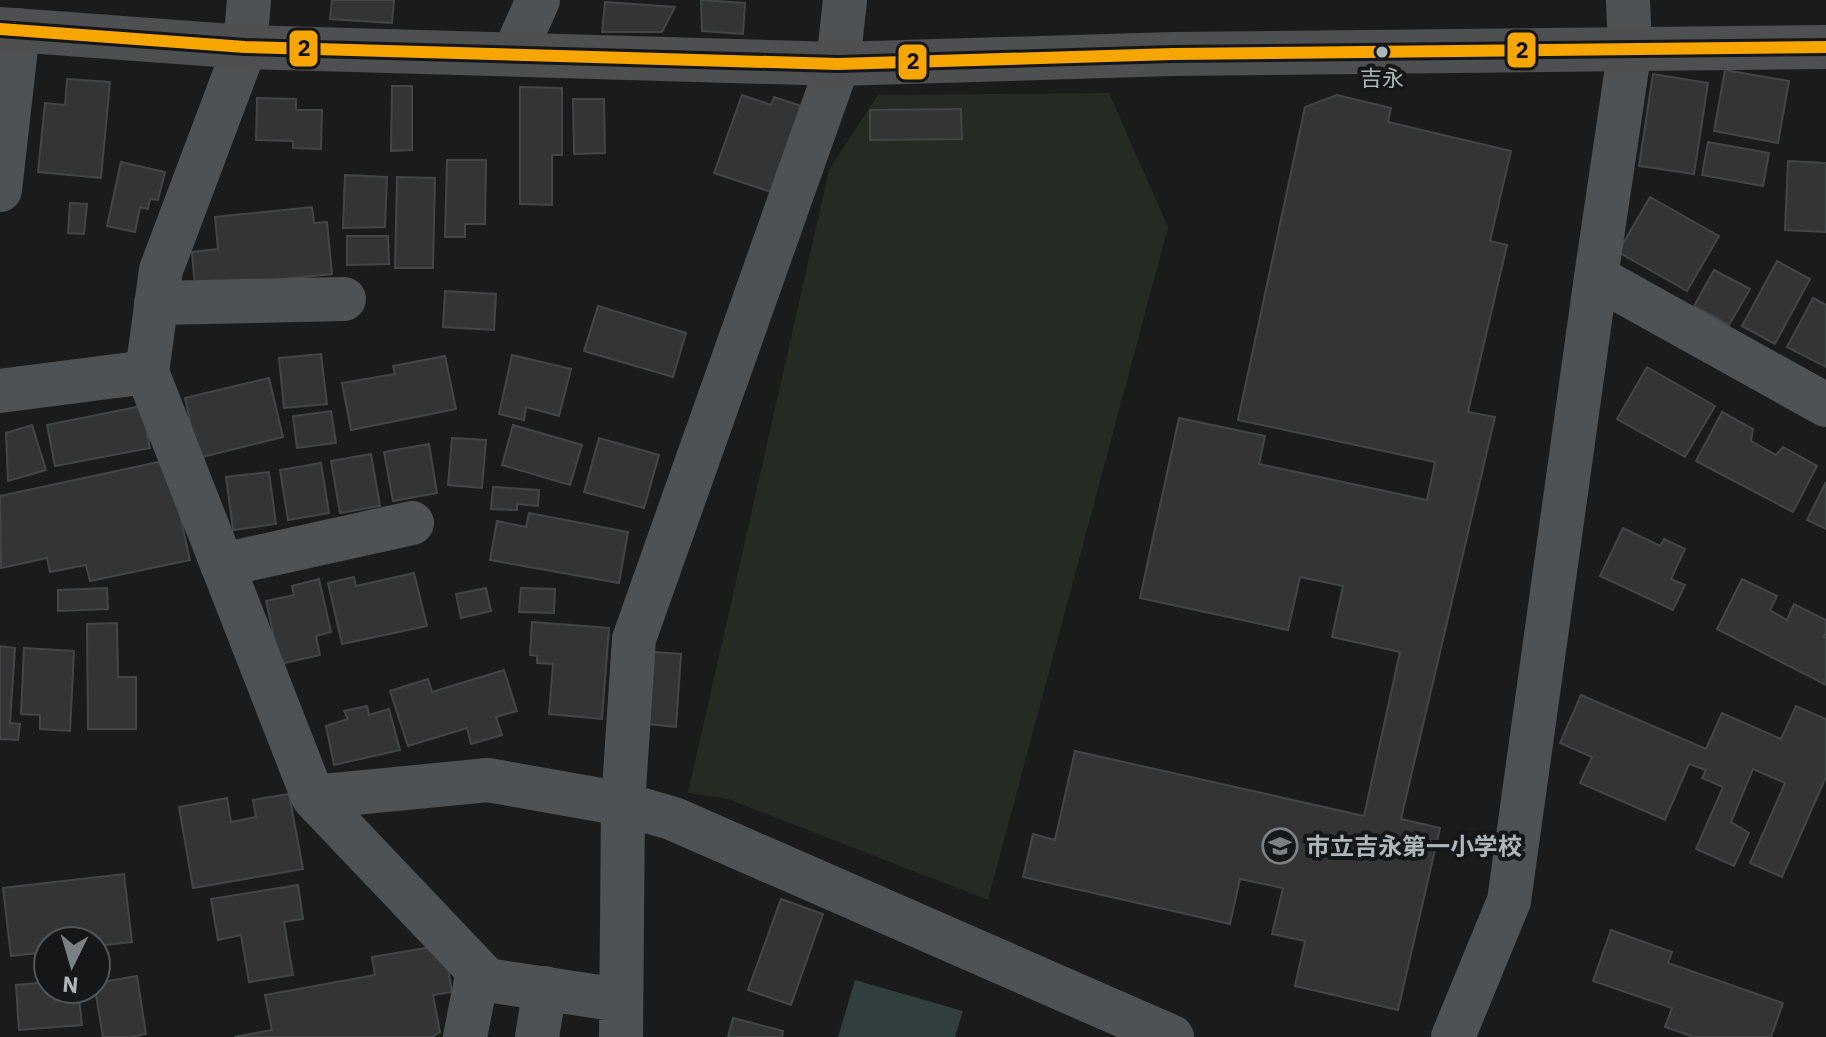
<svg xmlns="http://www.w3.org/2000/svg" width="1826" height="1037" font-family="'IBM Plex Sans','Noto Sans JP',sans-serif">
<rect width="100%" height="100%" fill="#1b1b1b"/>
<path fill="#252a23" d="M1109 93 1168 227 988 900 728 799 688 793 829 170 878 95Z"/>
<path fill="#303e3e" d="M855 980 963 1011 955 1037H838Z"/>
<path fill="#343435" stroke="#434647" stroke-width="2" d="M332 0H394L392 23 330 19Z
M701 0 745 3 743 34 702 31Z
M605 2 675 7 662 32H602Z
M1725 70 1789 81 1778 143 1714 131Z
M1653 74 1708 83 1694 174 1639 166Z
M67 79 110 82 101 178 38 172 45 103 65 105Z
M392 86H412V150L391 151Z
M520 87 562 88V155H552V205L520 204Z
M742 95 771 105 774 97 801 106 771 192 714 173Z
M1337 95 1391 108 1388 122 1511 151 1490 241 1507 245 1468 412 1495 417 1401 819 1440 828 1398 1010 1295 986 1305 941 1272 934 1283 888 1240 879 1230 924 1023 877 1033 834 1055 840 1075 751 1364 816 1400 652 1332 637 1343 586 1300 577 1288 630 1140 598 1179 418 1265 436 1259 464 1427 500 1435 462 1238 420 1305 107Z
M257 98 296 99V110H322L321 149 293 148V141L256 140Z
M573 99H604L605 153 574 154Z
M961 109 962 139 870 140V110Z
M1708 142 1769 153 1763 186 1702 175Z
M447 160H486L485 224H465V237H445Z
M1788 161 1826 163V232L1785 230Z
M121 162 165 172 158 200 150 199 148 209 140 207 135 232 107 226Z
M345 175 387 177 385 227 343 228Z
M397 177 435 178 433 268H395Z
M1650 197 1719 236 1687 291 1618 252Z
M70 203 87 204 84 234 68 233Z
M312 207 314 223 327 222 332 274 195 288 192 252 218 249 215 217Z
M347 236H388L389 264 347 265Z
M1777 261 1810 279 1775 344 1742 326Z
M1714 270 1750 289 1729 325 1694 306Z
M445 291 496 294 494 330 443 327Z
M1813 298 1826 305V367L1787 347Z
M598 306 686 333 673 377 584 351Z
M321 354 327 404 284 408 279 358Z
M512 355 571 369 559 416 526 407 524 420 499 414Z
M445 356 456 409 351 430 342 383 395 374 393 366Z
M1647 367 1715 406 1685 457 1617 419Z
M269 378 283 437 198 458 185 398Z
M142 406 150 448 55 466 47 425Z
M331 411 336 443 297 448 293 416Z
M1722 412 1753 429 1751 441 1776 455 1783 447 1817 466 1793 512 1696 461Z
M32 425 46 470 8 481 6 433Z
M513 425 582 445 570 485 502 465Z
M452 438 486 440 482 488 448 485Z
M599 438 659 455 644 508 584 492Z
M429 444 437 493 393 501 384 452Z
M371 454 380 506 340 513 331 461Z
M168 460 190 560 90 581 86 565 50 572 47 558 1 568 0 496Z
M321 463 329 513 288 520 280 470Z
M269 472 276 524 233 530 226 477Z
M1826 482V529L1807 520Z
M493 487 539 490 538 506 517 504V510L491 509Z
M529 513 628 532 619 583 490 560 497 521 526 527Z
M1623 528 1660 546 1664 539 1685 549 1671 579 1685 585 1673 610 1600 576Z
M414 573 427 626 342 644 328 583 354 577 356 586Z
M319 579 331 632 316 636 320 655 280 664 266 601 294 595 292 586Z
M1742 579 1777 596 1770 610 1787 620 1794 604 1826 620V632L1824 637 1826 638V685L1717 629Z
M107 588 108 609 58 611V590Z
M486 588 491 611 461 618 456 594Z
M521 588 555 589 554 613 519 612Z
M532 622 609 628 602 719 549 714 553 664 537 663V656L530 655Z
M117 623 118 677H136V729H88L87 624Z
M0 646 15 648 10 723 20 724 18 740 0 739Z
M24 648 74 651 70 731 40 729V715L21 714Z
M654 652 681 654 676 727 648 724Z
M504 670 517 711 496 717 502 735 471 744 467 728 408 746 390 691 428 679 432 692Z
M1581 695 1706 749 1722 713 1781 739 1796 706 1826 719V777L1782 877 1750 863 1785 783 1753 769 1731 822 1749 833 1734 866 1696 849 1723 787 1702 778 1706 770 1689 764 1665 820 1580 783 1592 757 1560 743Z
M367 706 369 715 389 709 400 750 334 765 326 726 348 719 344 711Z
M289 794 303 869 193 888 179 807 227 798 231 822 256 817 253 800Z
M124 874 132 942 96 946V941H48V952L11 956 3 888Z
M298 885 303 919 284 922 293 975 249 982 241 935 218 940 211 899Z
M781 899 823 914 791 1005 748 990Z
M1611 930 1672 952 1668 963 1783 1003 1771 1037H1694L1665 1027 1672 1008 1593 981Z
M444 945 452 992 433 995 440 1032 432 1037H234L272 1030 265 995 375 975 372 957Z
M137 976 146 1034 130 1037H103L95 989 96 983Z
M48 982V989H78L82 1025 19 1030 16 985Z
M733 1018 783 1031 782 1037H728Z"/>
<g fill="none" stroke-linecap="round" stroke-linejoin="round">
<path stroke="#4f5254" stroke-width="44" d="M514 54 538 0
M0 190 18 30
M1596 277 1826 405
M156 303 344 299
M147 372 161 270 245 47 249 0
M0 391 147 372 313 797 487 980 620 1000
M222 565 412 523
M313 797 488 780 623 804 674 819 1172 1037
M465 1037 478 971
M537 1037 545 988
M621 1037 623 804 634 639 838 64 845 0
M1453 1037 1509 901 1596 277 1630 48 1628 0"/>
<path stroke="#4d4f50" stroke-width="44" d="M0 29 245 47 838 64 1173 54 1826 47"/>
<defs>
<path id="bus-1" d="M0 29 245 47 838 64 1173 54 1826 47"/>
</defs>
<use href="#bus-1" stroke="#151617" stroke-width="18"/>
<use href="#bus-1" stroke="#f7a600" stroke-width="12"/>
</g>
<defs>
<symbol id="school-ring" viewBox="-11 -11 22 22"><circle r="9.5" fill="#151617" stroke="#7a8083" stroke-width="1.5"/><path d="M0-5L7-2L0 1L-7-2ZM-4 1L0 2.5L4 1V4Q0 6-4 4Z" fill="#7a8083"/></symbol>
</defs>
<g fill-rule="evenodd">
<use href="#school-ring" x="1260" y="826" width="40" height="40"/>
</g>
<circle fill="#adb7bb" stroke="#151617" stroke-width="3" cx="1382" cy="52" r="7"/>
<g text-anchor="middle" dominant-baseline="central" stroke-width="8" stroke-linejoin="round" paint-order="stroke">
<g font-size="22" fill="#adb7bb" stroke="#151617">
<text x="1382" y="77">吉永</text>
</g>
<g font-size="24" font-weight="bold" fill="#adb7bb" stroke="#151617" text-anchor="start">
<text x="1306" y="846">市立吉永第一小学校</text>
</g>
</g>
<g stroke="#151617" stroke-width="3">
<rect x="288" y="29" width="31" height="39" rx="8" fill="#f7a600"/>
<rect x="1506" y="31" width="31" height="38" rx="8" fill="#f7a600"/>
<rect x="897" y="43" width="31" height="38" rx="8" fill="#f7a600"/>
</g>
<g font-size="22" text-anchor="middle" font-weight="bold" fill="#111">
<text x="304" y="56">2</text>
<text x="1522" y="58">2</text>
<text x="913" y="69">2</text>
</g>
<g transform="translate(72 965) rotate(185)"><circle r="38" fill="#151617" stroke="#525659" stroke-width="2"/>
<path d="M0-6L14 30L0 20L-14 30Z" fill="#7a8083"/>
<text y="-12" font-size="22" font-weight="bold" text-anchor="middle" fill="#adb7bb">N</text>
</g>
</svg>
